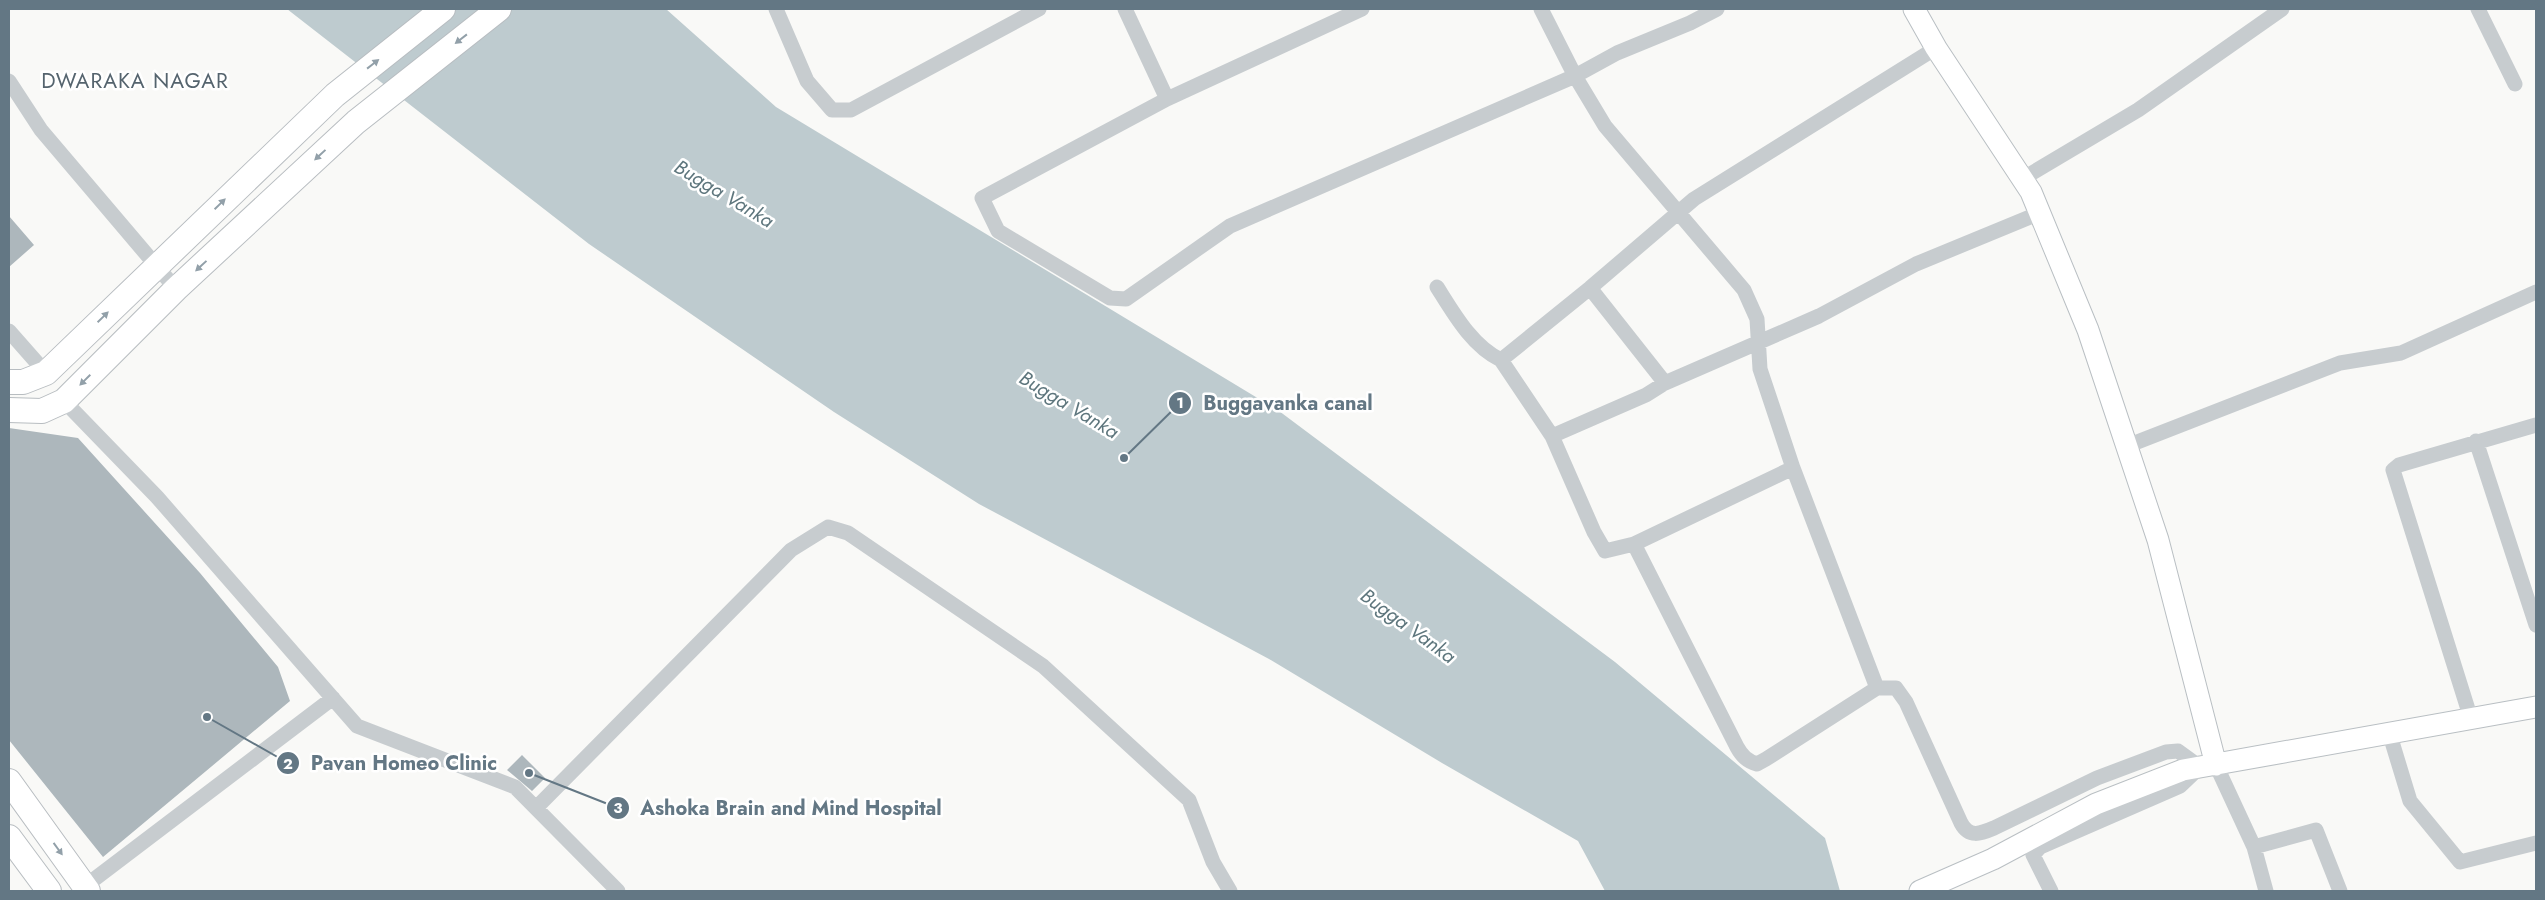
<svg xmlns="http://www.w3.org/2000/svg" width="2545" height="900" font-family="Jost,sans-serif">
<rect width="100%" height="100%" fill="#f9f9f7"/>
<path fill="#becbcf" d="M287 9H666L776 107 1279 411 1615 662 1825 838 1840 891H1605L1578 841 1442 763 1269 659 979 504 834 412 589 244Z"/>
<path fill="#adb7bc" d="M9 216 34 245 9 267Z
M9 428 78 438 200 573 278 667 290 701 103 857 9 740Z
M522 755 545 778 532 791 507 770Z"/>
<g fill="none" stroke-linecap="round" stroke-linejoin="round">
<defs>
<path id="secondary" d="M1914 9 1936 48 2031 192 2088 330 2158 540 2216 765
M1920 891 1993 859 2096 804 2183 770 2536 707"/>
<path id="primary" d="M9 382H23L46 373 335 95 443 9
M9 410 42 411 64 401 176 289 356 122 499 9
M9 781 88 891
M9 837 49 891"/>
</defs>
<use href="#secondary" stroke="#b9bfc3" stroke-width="23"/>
<use href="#primary" stroke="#b8bdc1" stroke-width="26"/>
<path stroke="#c7cccf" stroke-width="15" d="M776 9 807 81 832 110H851L1039 9
M1125 9 1167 99
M1362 9 1167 99 982 198 998 231 1110 298 1126 299 1230 226 1575 76 1617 53 1690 23 1717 9
M1541 9 1575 76 1605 126 1744 290 1757 319 1760 369 1793 468 1877 688
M2478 9 2515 84
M9 81 41 130 176 289
M2022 179 2138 110 2282 9
M1437 287C1454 314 1472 346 1501 360L1552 436 1594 532 1605 551 1634 544 1793 468
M1590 288 1665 383
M9 331 46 373
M1501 360 1590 288 1694 199 1936 48
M64 401 157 497 357 726 515 787 618 891
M1552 436 1646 395 1665 383 1819 316 1916 264 2040 213
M2476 441 2536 625
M2127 446 2340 363 2401 353 2536 292
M1634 544 1737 747C1742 756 1747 761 1757 764L1766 759 1877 688H1896L1906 702 1961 823C1969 838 1980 834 1994 828L2097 778 2166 752 2178 751 2200 767 2180 786 2040 847 2033 855 2051 891
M2471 719 2393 470 2399 465 2536 425
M2389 732 2410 801 2460 862 2536 843
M2216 765 2254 847 2266 891
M536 808 791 550 828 527 848 533 1043 666 1189 800 1213 862 1230 891
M2254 847 2316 830 2340 891
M84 887 333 698"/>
<use href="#secondary" stroke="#fff" stroke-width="21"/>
<use href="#primary" stroke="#fff" stroke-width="24"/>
</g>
<defs><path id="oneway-solid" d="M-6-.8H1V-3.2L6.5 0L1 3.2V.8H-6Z" transform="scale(1.25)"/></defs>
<g fill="#92a0a9">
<use href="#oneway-solid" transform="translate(461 39) rotate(142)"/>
<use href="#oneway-solid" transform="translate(373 64) rotate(-38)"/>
<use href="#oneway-solid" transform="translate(320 155) rotate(137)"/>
<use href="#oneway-solid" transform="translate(220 204) rotate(-44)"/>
<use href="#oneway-solid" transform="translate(201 266) rotate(137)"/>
<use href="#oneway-solid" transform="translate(103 317) rotate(-44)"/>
<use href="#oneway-solid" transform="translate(85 380) rotate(135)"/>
<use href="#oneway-solid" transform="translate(58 849) rotate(54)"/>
</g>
<g text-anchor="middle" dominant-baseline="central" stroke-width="5" stroke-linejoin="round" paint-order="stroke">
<g font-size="20" font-style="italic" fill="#5e767d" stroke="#fff">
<text transform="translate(724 194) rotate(31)">Bugga Vanka</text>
<text transform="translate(1069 405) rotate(31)">Bugga Vanka</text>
<text transform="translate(1408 626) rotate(36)">Bugga Vanka</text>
</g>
<g font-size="21" letter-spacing="1" fill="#55646e" stroke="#fff">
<text x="135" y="81">DWARAKA NAGAR</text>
</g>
</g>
<path fill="none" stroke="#637784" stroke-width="2" d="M1124 458L1180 403M207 717L288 763M529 773L618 808"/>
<g fill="#637784" stroke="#fff" stroke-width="2">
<circle cx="1124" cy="458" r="5"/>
<circle cx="207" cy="717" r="5"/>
<circle cx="529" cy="773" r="5"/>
<circle cx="1180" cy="403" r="12"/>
<circle cx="288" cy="763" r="12"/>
<circle cx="618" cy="808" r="12"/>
</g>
<g font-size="15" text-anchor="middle" font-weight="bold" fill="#fff">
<text x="1180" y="408">1</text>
<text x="288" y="769">2</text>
<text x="618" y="813">3</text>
</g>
<g font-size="20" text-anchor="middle" font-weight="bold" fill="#637784" stroke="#fff" stroke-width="5" stroke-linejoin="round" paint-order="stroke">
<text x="1288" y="410">Buggavanka canal</text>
<text x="404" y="770">Pavan Homeo Clinic</text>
<text x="791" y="815">Ashoka Brain and Mind Hospital</text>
</g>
<rect width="2545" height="900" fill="none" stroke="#637784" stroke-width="20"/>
</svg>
